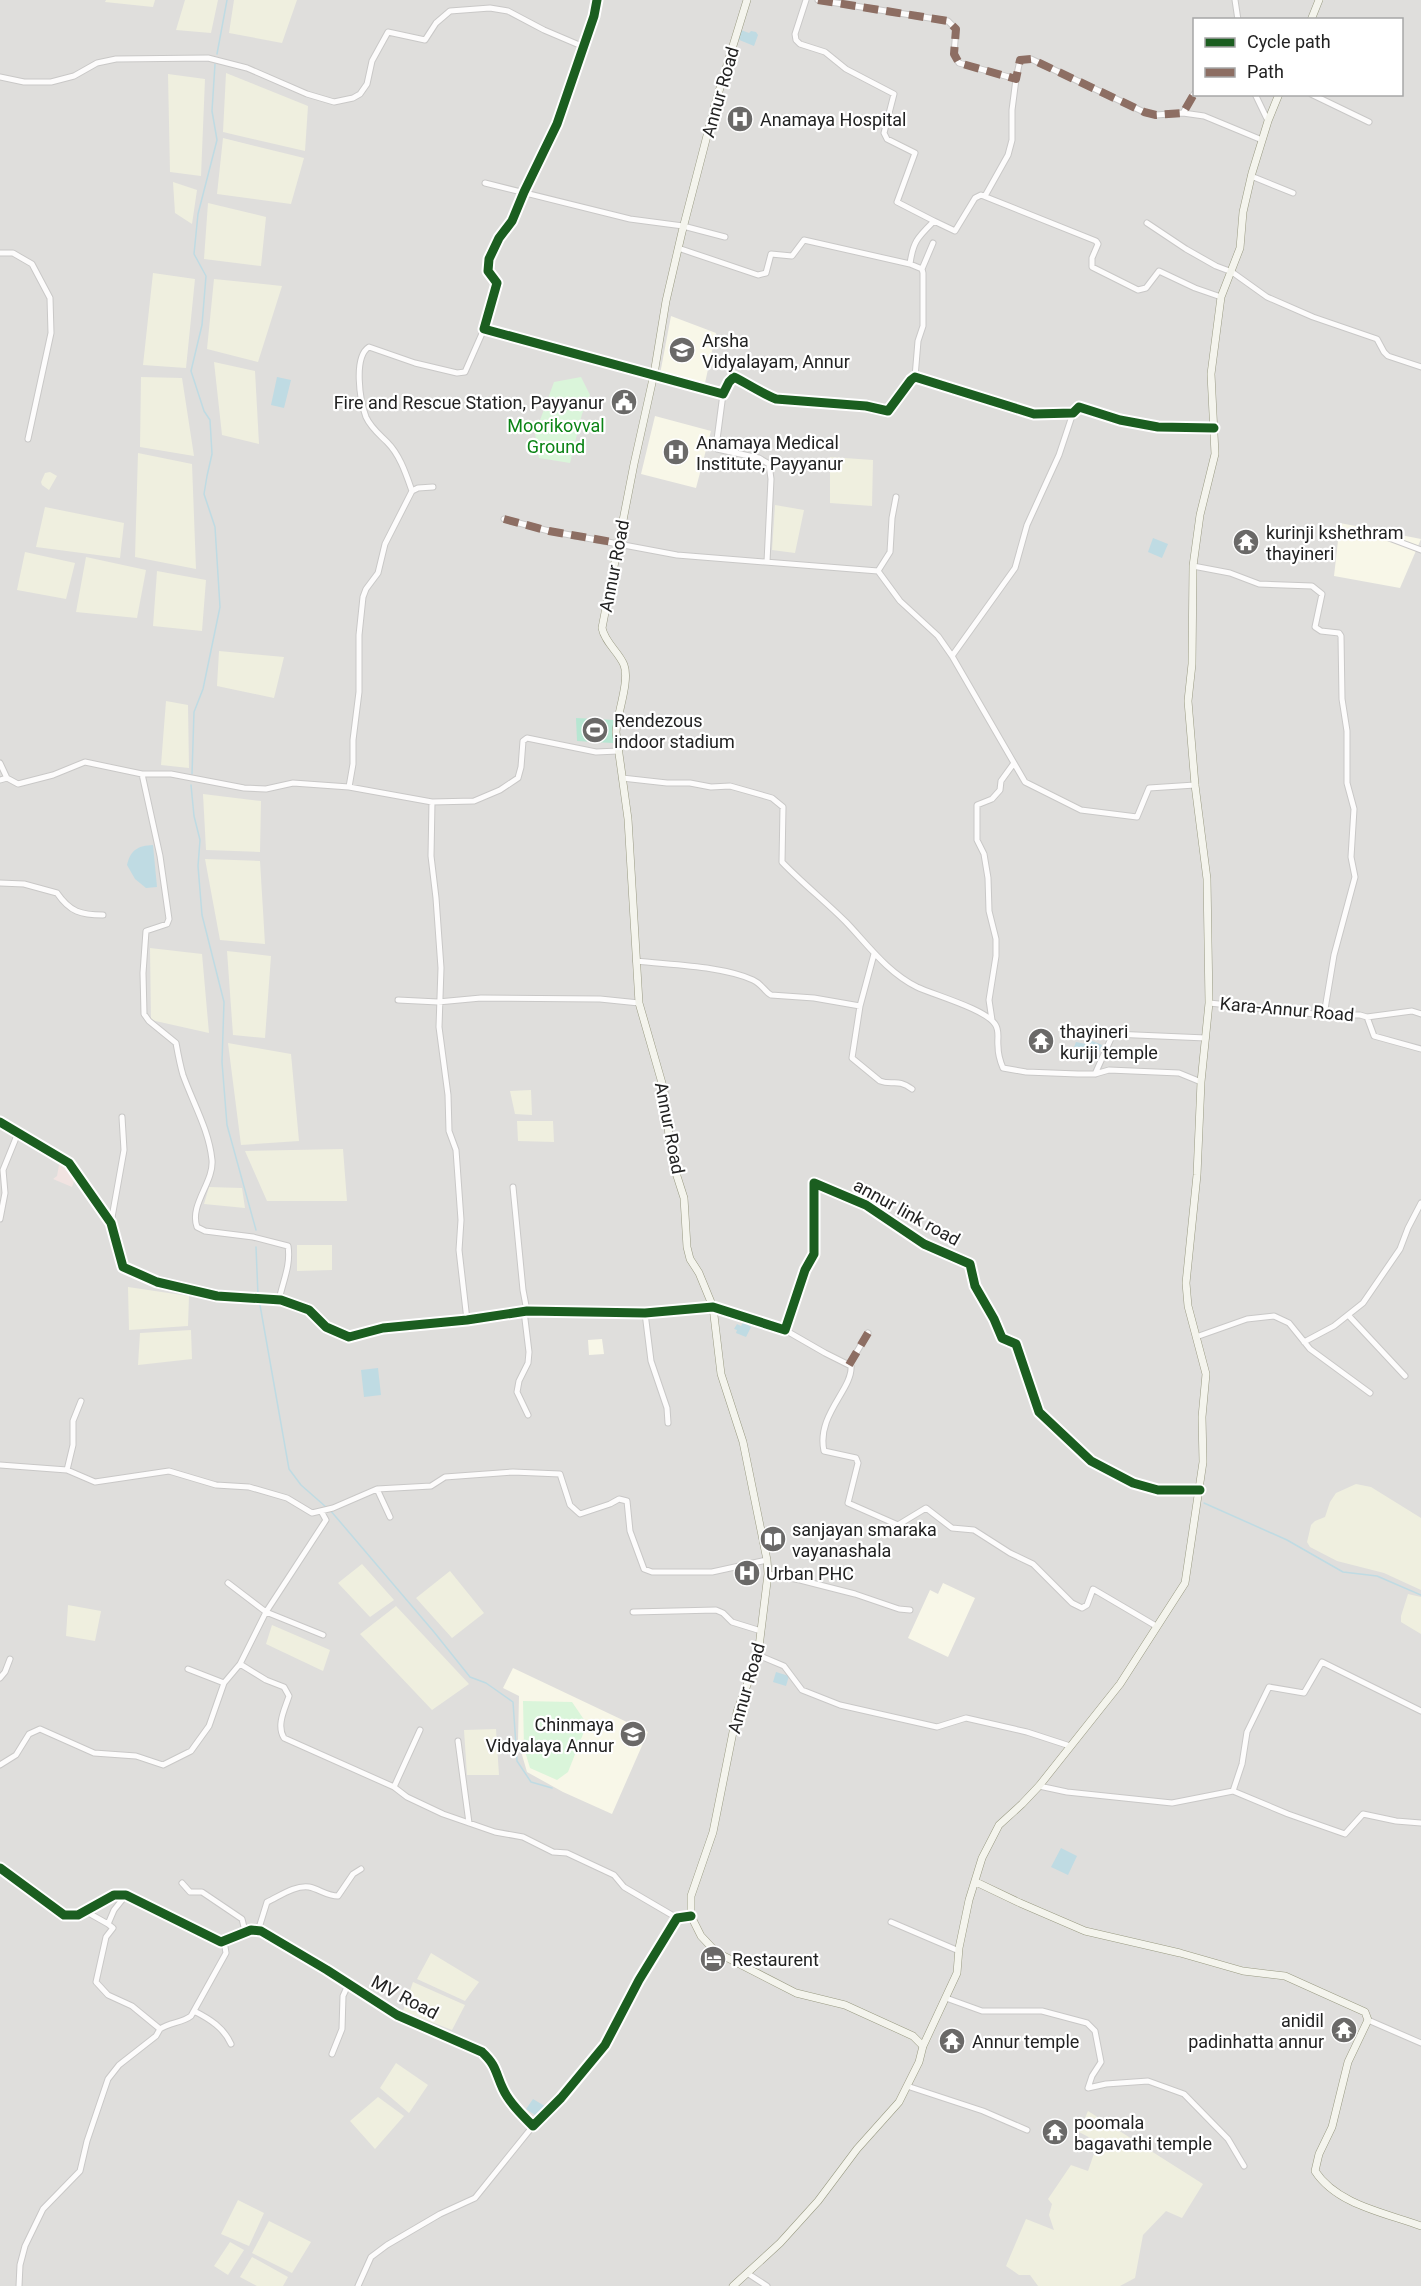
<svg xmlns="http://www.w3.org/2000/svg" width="1421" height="2286" font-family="Roboto,sans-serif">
<rect width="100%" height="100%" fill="#f0eeeb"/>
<path fill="#dfdedc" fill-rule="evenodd" d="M0 0H1421V2286H0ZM1194 20H1402V94H1194Z"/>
<path fill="#f1e3e1" d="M65 1162 70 1164 68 1170 76 1175 72 1187 53 1179 57 1176 59 1165 63 1167Z"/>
<path fill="#f8f7e8" d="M742 111 748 114 744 128 731 121 734 116 738 117Z
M671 316 716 333 705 383 660 374Z
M655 416 711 431 696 488 641 474Z
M1340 523 1421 539 1400 588 1334 576Z
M602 1339 604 1354 589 1355 588 1340Z
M943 1583 975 1598 948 1657 908 1638 930 1590 938 1594Z
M513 1668 648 1732 612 1814 563 1792 527 1772 518 1741 519 1696 503 1688Z"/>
<path fill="#efefdf" d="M106 0H155L153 7 105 2Z
M185 0H218L211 33 176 30Z
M234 0H297L282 43 229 33Z
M226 73 308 106 305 151 223 132Z
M168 74 205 79 201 176 170 172Z
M223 138 304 158 291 204 217 194Z
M173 182 197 190 192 224 175 213Z
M208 203 266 217 261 266 204 259Z
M153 273 195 279 186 368 143 365Z
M214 279 282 286 258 362 207 349Z
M214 362 255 371 259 444 222 435Z
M141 377 182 378 194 456 140 447Z
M138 453 192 464 196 569 135 557Z
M830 457 873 460 872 506 830 503Z
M50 472 57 476 49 490 42 485 41 482 45 473Z
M775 505 804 510 795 553 772 550Z
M45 507 124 523 120 558 36 547Z
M25 552 75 563 66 599 17 590Z
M86 557 146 570 137 618 76 612Z
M157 571 206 580 202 631 153 626Z
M219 651 284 657 274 698 217 686Z
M166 701 188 705 189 768 161 765Z
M203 794 261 801 260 852 206 850Z
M205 859 260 861 265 944 220 940Z
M150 948 202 954 209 1033 151 1020Z
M227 951 271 956 265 1038 233 1035Z
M228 1043 291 1054 299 1141 241 1145Z
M531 1090 532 1115 515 1114 510 1091Z
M517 1121H553L554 1142 518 1141Z
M343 1149 347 1201H267L245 1151Z
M209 1187 242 1188 245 1208 204 1204Z
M297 1245H332V1270L297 1271Z
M128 1287 189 1296 188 1326 129 1330Z
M191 1330 192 1359 138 1365 140 1333Z
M1356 1484 1371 1487 1421 1518V1590L1384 1573 1337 1561 1310 1547 1307 1542 1311 1525 1315 1521 1325 1517 1330 1502 1336 1493Z
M362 1564 394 1600 370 1617 338 1583Z
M450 1571 484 1613 452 1638 416 1598Z
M1408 1594 1421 1597V1634L1401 1622V1616Z
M68 1605 101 1611 95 1641 66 1636Z
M396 1606 469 1684 432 1710 360 1634Z
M272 1625 330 1650 323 1671 266 1644Z
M496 1729 499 1775H467L464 1730Z
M431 1953 479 1982 465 2001 417 1979Z
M413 1982 465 2005 452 2030 403 2011Z
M396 2063 428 2085 409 2113 380 2088Z
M378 2097 404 2116 375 2149 350 2121Z
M1088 2111 1203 2184 1182 2218 1166 2211 1143 2235 1135 2278 1120 2286H1038L1030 2275H1019L1006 2266 1026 2219 1054 2230 1049 2215 1052 2204 1048 2199 1071 2165 1088 2171 1098 2142 1079 2132Z
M238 2200 264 2213 249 2246 221 2234Z
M269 2221 311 2242 292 2273 252 2253Z
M230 2242 244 2250 228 2275 214 2266Z
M252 2257 288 2277 283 2286H257L240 2277Z"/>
<path fill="#daf5da" d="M581 377 590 395 582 414 570 463 539 458 535 434 554 382Z
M523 1701 572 1702 587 1724 568 1772 557 1780 530 1768 524 1748Z"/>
<path fill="#b7e6d2" d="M576 718 614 720 613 743 577 741Z"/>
<path fill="#bfdbe3" d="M741 30 749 33 751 31 756 32 758 35 754 46 737 39Z
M277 377 291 380 284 408 271 405Z
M1153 538 1168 544 1162 558 1148 552Z
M153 845 157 887 146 888 135 879 127 865C131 849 138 846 153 845Z
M1090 1040 1102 1045 1095 1059 1074 1047 1076 1042 1086 1044Z
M744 1320 750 1323 748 1325 751 1327 746 1337 736 1333 737 1330 734 1329 737 1324 741 1326Z
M378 1368 381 1395 364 1397 361 1370Z
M776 1672 789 1676 786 1686 773 1682Z
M1061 1848 1077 1856 1068 1875 1051 1867Z
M533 2099 548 2108 541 2119 526 2109Z"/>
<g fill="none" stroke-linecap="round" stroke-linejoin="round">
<path stroke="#bfdbe3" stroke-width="1.5" d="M217 54 227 0
M207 476 212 454 210 420 204 411 191 371 202 325 206 276 194 254 198 214 217 140 212 111 215 64
M192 774 194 712 203 689 220 607 215 527 204 494 207 476 204 494
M191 785 194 816 200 840 198 866 202 915 224 1002 222 1062 227 1125 256 1230
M256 1247 258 1295
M260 1305 289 1469 301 1485 326 1507
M1204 1503 1287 1540 1343 1572 1377 1576 1421 1595
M330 1510 434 1632 470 1677 486 1683 513 1702 517 1761 531 1782 552 1788"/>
<defs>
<path id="street" d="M597 0 594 16 557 124 524 192 512 221 499 238 489 259 488 271 497 283 484 329 723 394 729 382 734 377C748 384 761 393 776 399L866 406 888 411 911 380 915 377 1034 414 1073 413 1079 407 1120 420 1158 427 1214 428
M806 0 795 34 796 40 800 44 825 52 846 69 894 94 884 133 887 139 915 153 897 202 934 221
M818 0 948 21 956 29 954 54 959 63 1016 79 1020 60 1031 59 1144 112 1156 115 1183 113 1194 94
M1235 0 1238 20
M0 77 24 82H51L74 76 97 63 116 59 208 58 247 68 307 94 334 102 353 98 360 94 367 84 372 61 388 32 425 40 436 23 450 11 490 8 508 11 544 30 584 47
M1255 94 1268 121
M1311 94 1369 122
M1183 113 1204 116 1262 140
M1251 176 1293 193
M485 183 630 219 683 226 725 237
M985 196 1008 155 1012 140V110L1016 79
M1147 223 1186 249 1216 266 1232 272 1267 297 1313 317 1377 339 1384 352 1388 356 1421 367
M678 248 758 275 766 273 771 254 792 256 804 240 910 264C913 241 918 237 934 221L955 231 975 198 981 195 1096 241 1098 244 1092 258V267L1138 290 1146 288 1159 271 1195 288 1221 297
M0 253H13L32 264 50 298 51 333 28 439
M910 264 922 269 923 273V326L918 341 915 377
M922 269 933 243
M723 394 716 447 717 449 759 458 769 464 771 479 767 562
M412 491C406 474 400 455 387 442 379 434 371 428 366 417 360 401 353 357 369 347L415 363 457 373 465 372 484 329
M504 519 549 531 677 555 878 571 900 601 938 636 952 656 1025 782 1081 810 1137 817 1149 788 1195 785
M1389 538 1421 550
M1193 566 1230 573 1259 584 1312 586 1322 594 1315 627 1321 631 1339 633 1341 636 1342 699 1347 731V783L1354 809 1351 857 1355 877 1334 955 1324 1015
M878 571 890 552 892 518 896 497
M952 656 1015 568 1027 525 1059 455 1073 413
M0 763 7 778
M142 774 160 856 169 919 167 924 146 931 143 973 144 1014 149 1021 176 1043C178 1054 180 1065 183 1075 193 1103 209 1130 212 1160 214 1182 189 1205 197 1227L205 1231 253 1237 288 1246C291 1265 283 1281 279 1300
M622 778 667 783H690L711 787 730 786 772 798 783 807 782 862C802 883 825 901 846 922 868 945 887 972 917 987 934 995 985 1009 995 1024 1000 1031 997 1038 998 1046 998 1053 1000 1061 1003 1068L1026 1072 1078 1074H1095L1109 1070 1179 1073 1201 1082
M0 780 7 778 18 784 53 775 85 762 142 774H171L244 788 266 789 293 783 349 787 432 802 474 801 500 790 518 778 521 767 523 741 527 738 596 752 618 751
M349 787 353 764V740L359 692V635L363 597 366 589 378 573 385 544 412 491 418 488 433 487
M432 802 431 856 436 898 441 968 439 1027 448 1095 449 1131 456 1150 461 1220 459 1250 467 1320
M0 883 24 884 57 893C70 912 81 915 103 915
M874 954 860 1006 852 1058 880 1081C893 1086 897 1078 912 1089
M636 961C670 965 723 966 753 980 762 984 764 991 771 995L814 998 860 1006
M398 1000 438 1002 481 998 600 999 639 1003
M1209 1003 1324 1015H1360L1367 1017 1374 1036 1421 1049
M1367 1017 1412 1011 1421 1014
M992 1020 989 1000 996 956V939L989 911 988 878 984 854 977 840V805L992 799 1000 790 1001 781 1014 763
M1095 1074 1113 1034 1206 1038
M0 1122 69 1163 111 1223 123 1267 157 1282 217 1296 281 1300 309 1310 326 1327 349 1337 383 1328 467 1320 527 1311 645 1313 713 1307 785 1330 805 1270 814 1254V1183L866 1205 924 1244 970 1264 975 1286 994 1319 1002 1338 1016 1344 1039 1412 1091 1461 1133 1483 1158 1490H1200
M513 1187 523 1290 527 1311
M0 1219 5 1193 3 1170 18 1133
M111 1223 124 1150 122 1117
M524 1311 529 1352 528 1363 519 1381 517 1392 528 1415
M645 1313 651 1361 667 1408 668 1423
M1349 1316 1405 1376
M785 1330 825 1353 851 1366C853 1389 816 1415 824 1451L856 1458 858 1463 848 1503 898 1525 926 1508 952 1528 974 1530 1010 1553 1033 1564 1072 1603 1082 1608 1087 1605 1093 1589 1156 1626
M1196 1337 1247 1319 1274 1316 1289 1323 1310 1349 1370 1393
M1304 1342 1334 1326 1363 1303 1400 1249 1408 1228 1421 1203
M849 1365 868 1333
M0 1465 67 1470 95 1482 169 1471 216 1485 249 1487 287 1498 312 1513 333 1508 377 1489 431 1486 445 1477 513 1472 560 1474 570 1505 580 1514 610 1504 619 1499 627 1501 630 1531 644 1569 652 1572H712L767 1560
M67 1470 73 1445V1421L81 1401
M377 1489 390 1517
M768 1574 800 1580 855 1594 899 1609 910 1610
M228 1583 266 1612 323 1635
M633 1612 716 1610 723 1613 732 1622 761 1631
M758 1655 784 1666 802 1690 840 1705 937 1727 966 1718 1027 1732 1070 1746
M240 1664 266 1612 326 1520 321 1511
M188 1669 224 1683
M0 1678 5 1672 10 1659
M458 1741 469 1823
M0 1765 16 1755 29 1734 40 1729 94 1753 136 1756 163 1765 191 1751 209 1726 224 1683 240 1664 266 1680 284 1687 289 1696C285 1709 276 1725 284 1738L394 1787 407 1797 443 1814 495 1832 523 1837 553 1852 567 1853 614 1875 624 1887 677 1918
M1039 1786 1067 1792 1172 1803 1233 1791 1288 1814 1345 1834 1363 1814 1396 1821 1421 1823
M394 1787 420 1730
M1233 1791 1242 1764 1247 1732 1269 1687 1304 1693 1322 1662 1421 1711
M0 1868 64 1915H78L114 1895H126L221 1942 251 1930 261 1931 327 1970 397 2015 482 2052C497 2066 495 2072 503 2089 509 2102 522 2115 533 2126L561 2098 605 2045 639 1980 677 1918 691 1916
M182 1883 190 1892H202L242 1919 245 1931
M85 1911 108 1924
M891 1922 959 1951
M258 1931 267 1902C280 1896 295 1885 309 1887 319 1889 327 1896 338 1896L353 1874 361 1869
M946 1998 982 2011H1042L1087 2023 1095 2031 1101 2062 1092 2076 1088 2088 1106 2084 1148 2081 1184 2094 1228 2139 1244 2166
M194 2011C210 2019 224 2028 231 2044
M1368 2020 1421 2043
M160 2029C170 2022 182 2023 191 2016L226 1953 225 1947 221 1942
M332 2054 342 2029 343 1996 348 1985
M907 2086 983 2111 1027 2130
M747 2273 767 2286
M19 2286 20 2265 25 2246 43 2209 80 2171 87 2141 108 2079 119 2065 156 2036 160 2029 132 2006 108 1995 96 1982 106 1937 113 1928 108 1924 114 1910 126 1895
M358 2286 371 2257 387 2245 440 2214 475 2198 533 2126"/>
<path id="secondary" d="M747 0 716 101 682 232 666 301 654 374 634 464 602 628C605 643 619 652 624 665 630 681 617 714 616 732L628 819 639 1003 664 1090 670 1145 676 1173 684 1198 687 1247 690 1259 699 1273 713 1307 721 1374 743 1442 767 1560 768 1574 758 1655 737 1712 713 1832 691 1896V1916L701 1936 716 1952 796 1993 845 2005 913 2036 923 2046
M1311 20 1319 0
M976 1882 1020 1903 1085 1931 1180 1953 1243 1971 1285 1976 1365 2012 1368 2020 1348 2062 1332 2127 1319 2154 1315 2171C1337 2205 1386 2213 1421 2226
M733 2286 780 2243 818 2201 857 2149 899 2102 919 2062 923 2046 957 1973 959 1948 969 1900 982 1858 999 1825 1022 1804 1039 1786 1120 1684 1185 1583 1203 1462 1202 1417 1206 1374 1188 1306 1186 1283 1197 1175 1201 1082 1209 1003 1207 879 1195 785 1188 701 1192 664 1193 566 1200 515 1215 454 1211 374 1221 297 1240 248 1243 212 1252 173 1268 121 1279 94"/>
</defs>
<use href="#street" stroke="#c9c8c7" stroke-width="7"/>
<use href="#secondary" stroke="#999a82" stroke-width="8"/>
<use href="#street" stroke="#fdfcfc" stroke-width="5"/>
<use href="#secondary" stroke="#f4f4ed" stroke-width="7"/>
<path stroke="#8d6e63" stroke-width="8" stroke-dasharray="15 8" stroke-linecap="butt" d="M818 0 948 21 956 29 954 54 959 63 1016 79 1020 60 1031 59 1144 112 1156 115 1183 113 1194 94
M504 519 549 531 618 543
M849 1365 868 1333"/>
<defs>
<path id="cycleway" d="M597 0 594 16 557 124 524 192 512 221 499 238 489 259 488 271 497 283 484 329 723 394 729 382 734 377C748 384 761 393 776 399L866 406 888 411 911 380 915 377 1034 414 1073 413 1079 407 1120 420 1158 427 1214 428
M0 1122 69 1163 111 1223 123 1267 157 1282 217 1296 281 1300 309 1310 326 1327 349 1337 383 1328 467 1320 527 1311 645 1313 713 1307 785 1330 805 1270 814 1254V1183L866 1205 924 1244 970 1264 975 1286 994 1319 1002 1338 1016 1344 1039 1412 1091 1461 1133 1483 1158 1490H1200
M0 1868 64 1915H78L114 1895H126L221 1942 251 1930 261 1931 327 1970 397 2015 482 2052C497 2066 495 2072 503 2089 509 2102 522 2115 533 2126L561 2098 605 2045 639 1980 677 1918 691 1916"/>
</defs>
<use href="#cycleway" stroke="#fff" stroke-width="13"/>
<use href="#cycleway" stroke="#1b5e20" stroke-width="9"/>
</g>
<defs>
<symbol id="hospital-disc" viewBox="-11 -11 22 22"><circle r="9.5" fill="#6a6968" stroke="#fff"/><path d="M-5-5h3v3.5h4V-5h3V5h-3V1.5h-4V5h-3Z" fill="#fff"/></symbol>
<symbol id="school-disc" viewBox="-11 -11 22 22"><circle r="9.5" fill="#6a6968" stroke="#fff"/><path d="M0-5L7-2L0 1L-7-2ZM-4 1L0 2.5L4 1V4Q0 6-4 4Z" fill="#fff"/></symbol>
<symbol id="civic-disc" viewBox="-11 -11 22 22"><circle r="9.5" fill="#6a6968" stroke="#fff"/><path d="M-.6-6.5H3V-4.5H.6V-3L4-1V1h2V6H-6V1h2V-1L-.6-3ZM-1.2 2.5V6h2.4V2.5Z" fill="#fff"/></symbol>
<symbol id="temple-disc" viewBox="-11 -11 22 22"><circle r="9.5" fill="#6a6968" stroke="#fff"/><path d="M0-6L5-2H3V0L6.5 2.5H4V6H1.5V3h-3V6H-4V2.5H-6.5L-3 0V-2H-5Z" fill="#fff"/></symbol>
<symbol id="stadium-disc" viewBox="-11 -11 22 22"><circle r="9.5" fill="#6a6968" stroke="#fff"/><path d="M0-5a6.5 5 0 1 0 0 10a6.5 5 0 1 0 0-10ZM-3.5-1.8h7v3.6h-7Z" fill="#fff"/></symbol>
<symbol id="library-disc" viewBox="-11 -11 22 22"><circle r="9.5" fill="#6a6968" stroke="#fff"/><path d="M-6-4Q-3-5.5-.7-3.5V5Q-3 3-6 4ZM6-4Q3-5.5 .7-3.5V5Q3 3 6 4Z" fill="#fff"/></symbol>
<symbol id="hotel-disc" viewBox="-11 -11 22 22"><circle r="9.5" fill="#6a6968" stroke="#fff"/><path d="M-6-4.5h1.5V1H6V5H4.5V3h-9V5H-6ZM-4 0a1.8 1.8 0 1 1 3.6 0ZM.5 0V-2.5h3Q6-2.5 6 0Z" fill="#fff"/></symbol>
</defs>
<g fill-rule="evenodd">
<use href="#hospital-disc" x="725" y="104" width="30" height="30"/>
<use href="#school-disc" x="667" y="335" width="30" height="30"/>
<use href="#civic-disc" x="609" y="387" width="30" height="30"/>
<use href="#hospital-disc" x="661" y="437" width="30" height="30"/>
<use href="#temple-disc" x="1231" y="527" width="30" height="30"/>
<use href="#stadium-disc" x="580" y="715" width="30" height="30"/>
<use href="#temple-disc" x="1026" y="1026" width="30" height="30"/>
<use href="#library-disc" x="758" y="1524" width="30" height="30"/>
<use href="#hospital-disc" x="732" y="1558" width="30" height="30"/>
<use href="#school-disc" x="618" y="1719" width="30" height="30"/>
<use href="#hotel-disc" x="698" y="1944" width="30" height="30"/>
<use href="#temple-disc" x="1329" y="2015" width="30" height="30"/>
<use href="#temple-disc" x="937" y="2026" width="30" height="30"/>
<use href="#temple-disc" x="1040" y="2117" width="30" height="30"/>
</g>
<g text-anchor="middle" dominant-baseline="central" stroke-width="4.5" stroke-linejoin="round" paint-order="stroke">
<g font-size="18" fill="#222" stroke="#fff">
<text transform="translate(720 92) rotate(-74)">Annur Road</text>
<text transform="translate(614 566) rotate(-79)">Annur Road</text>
<text transform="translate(1287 1009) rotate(5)">Kara-Annur Road</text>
<text transform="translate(670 1128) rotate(79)">Annur Road</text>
<text transform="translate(907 1212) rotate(29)">annur link road</text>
<text transform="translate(746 1688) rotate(-74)">Annur Road</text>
<text transform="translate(405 1997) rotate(28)">MV Road</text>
</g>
<g font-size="18" fill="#222" stroke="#fff" text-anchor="start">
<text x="760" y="119">Anamaya Hospital</text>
<text x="702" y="340">Arsha<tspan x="702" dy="21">Vidyalayam, Annur</tspan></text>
<text x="604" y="402" text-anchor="end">Fire and Rescue Station, Payyanur</text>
<text x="696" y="442">Anamaya Medical<tspan x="696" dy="21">Institute, Payyanur</tspan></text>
<text x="1266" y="532">kurinji kshethram<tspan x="1266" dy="21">thayineri</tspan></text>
<text x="614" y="720">Rendezous<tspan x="614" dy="21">indoor stadium</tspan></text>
<text x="1060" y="1031">thayineri<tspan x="1060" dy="21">kuriji temple</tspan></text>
<text x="792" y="1529">sanjayan smaraka<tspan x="792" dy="21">vayanashala</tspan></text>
<text x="766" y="1573">Urban PHC</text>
<text x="614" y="1724" text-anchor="end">Chinmaya<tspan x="614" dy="21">Vidyalaya Annur</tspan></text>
<text x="732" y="1959">Restaurent</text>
<text x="1324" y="2020" text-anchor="end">anidil<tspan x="1324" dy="21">padinhatta annur</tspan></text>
<text x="972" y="2041">Annur temple</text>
<text x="1074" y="2122">poomala<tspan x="1074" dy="21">bagavathi temple</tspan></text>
</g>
<g font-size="18" fill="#0c8416" stroke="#fff">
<text x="556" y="425">Moorikovval<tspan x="556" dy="21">Ground</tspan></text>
</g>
</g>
<rect x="1193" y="18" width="210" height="78" fill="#ffffff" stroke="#a7a7a7" stroke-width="1.5"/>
<rect x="1205" y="38" width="30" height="9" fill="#1b5e20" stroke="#a7a7a7" stroke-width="1.5"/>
<text x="1247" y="48" font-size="18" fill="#222222">Cycle path</text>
<rect x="1205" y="68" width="30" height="9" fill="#8d6e63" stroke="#a7a7a7" stroke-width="1.5"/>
<text x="1247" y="78" font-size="18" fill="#222222">Path</text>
</svg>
